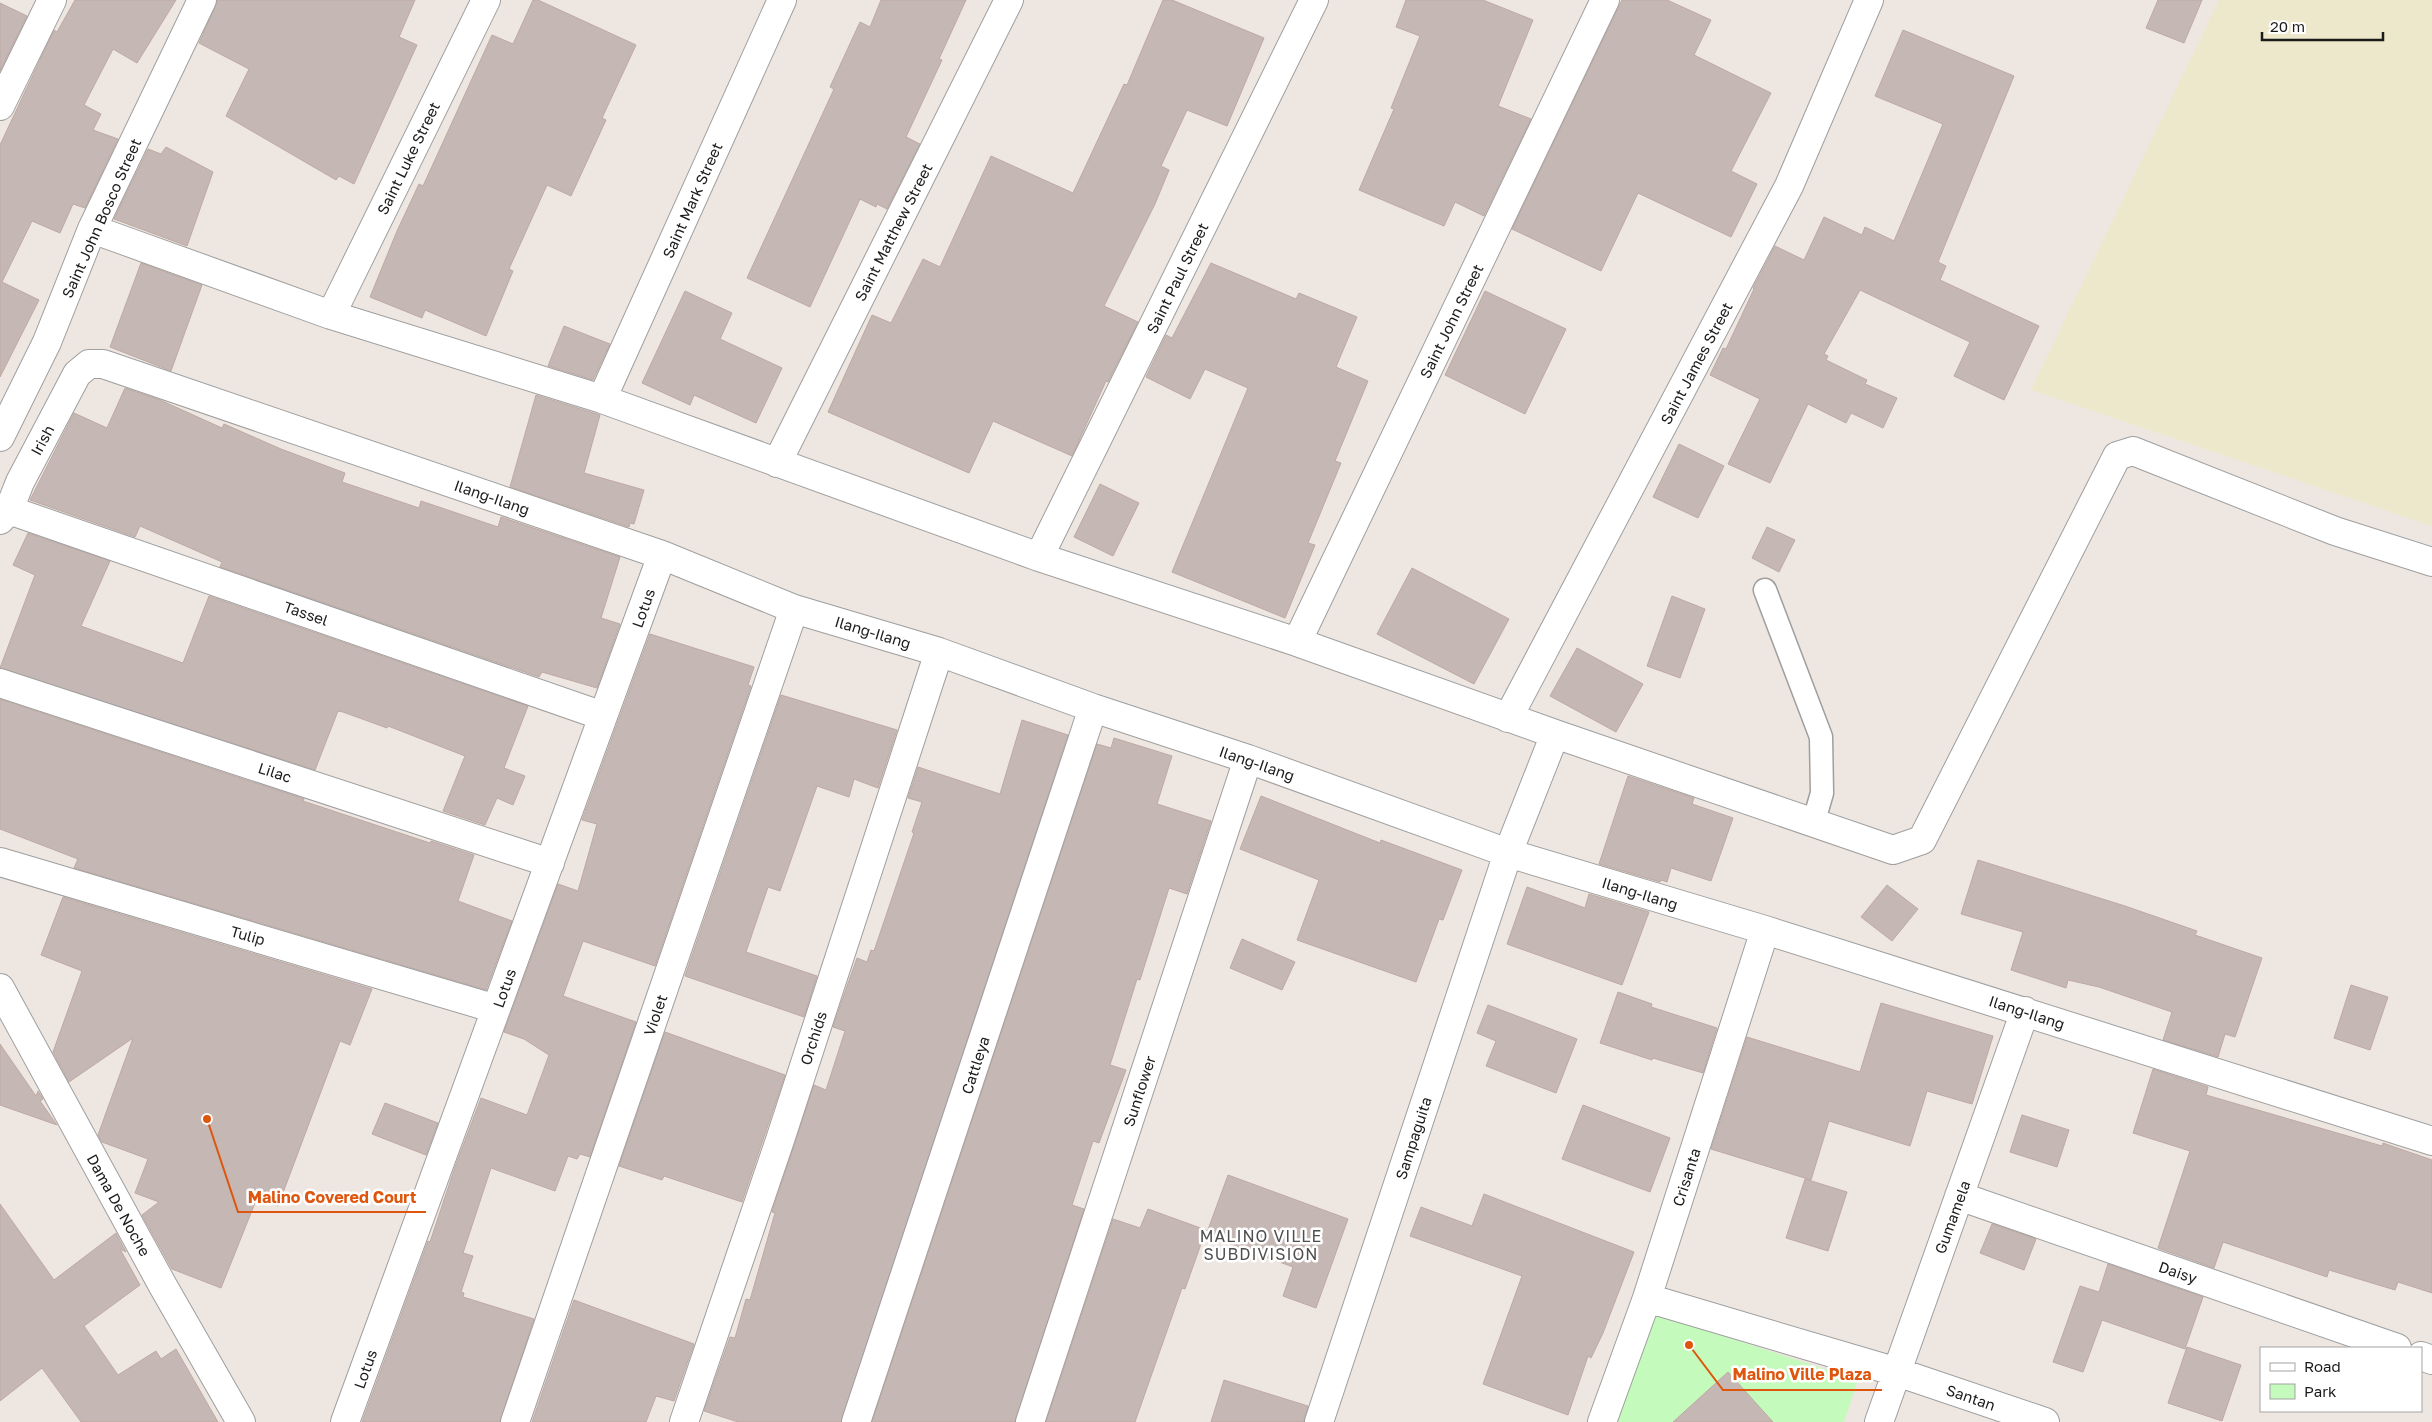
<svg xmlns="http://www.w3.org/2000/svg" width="2432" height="1422" font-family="'Golos Text',sans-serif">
<rect width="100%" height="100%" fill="#ede6e1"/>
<path fill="#ede8cb" d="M2219 0H2432V526L2031 390Z"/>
<path fill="#c4fabb" d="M1641 1309 1858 1380 1844 1422H1602Z"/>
<path fill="#c5b7b4" stroke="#bfa9a3" d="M75 0H176L137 63 113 49 84 105 101 114 93 130 118 139 85 208 73 204 60 233 32 221 2 282 39 300 0 377V145L54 30 57 32Z
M218 0H415L399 37 417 45 354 184 339 176 336 180 226 116 249 69 199 43Z
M533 0H538L636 45 602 118 606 120 571 196 547 185 509 269 513 271 486 336 425 310 422 318 370 297 397 231 419 184 423 186 492 35 513 44Z
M881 0H966L939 59 942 60 906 137 920 144 887 209 877 204 876 207 860 199 810 307 747 278 834 89 830 87 860 22 870 27Z
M1163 0H1172L1264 38 1227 126 1187 110 1161 166 1169 170 1155 204 1104 306 1138 322 1108 382 1106 381 1072 456 993 421 969 473 828 412 872 315 891 323 923 259 940 267 991 156 1073 193 1124 84 1127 85Z
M1406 0H1483L1533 20 1498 106 1531 119 1484 216 1455 202 1444 226 1359 190 1394 109 1391 108 1420 36 1396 27Z
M1622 0H1667L1711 20 1694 55 1771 93 1731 171 1757 184 1731 237 1638 193 1601 271 1512 229Z
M2158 0H2202L2184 43 2146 28Z
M0 3 27 16 0 71Z
M1903 30 2014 76 1938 262 1946 266 1940 280 2039 326 2004 400 1954 376 1970 342 1860 290 1824 354 1828 356 1826 360 1867 380 1865 384 1897 398 1883 428 1851 413 1846 423 1808 404 1770 483 1728 464 1760 399 1710 375 1723 348 1726 349 1754 289 1753 288 1775 246 1804 260 1824 217 1862 235 1865 227 1894 241 1943 124 1875 96Z
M166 147 213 172 187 246 114 219 148 149 161 154Z
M141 263 202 285 171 371 110 347Z
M1211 263 1296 299 1299 293 1357 317 1336 367 1368 381 1335 461 1341 463 1308 543 1315 545 1285 618 1172 572 1248 388 1205 369 1190 399 1146 377 1166 335 1172 338Z
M685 291 732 313 720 339 782 368 756 423 694 395 690 405 642 383Z
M1485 291 1566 329 1525 414 1445 375Z
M564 326 610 344 593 380 548 366Z
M125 388 160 400 222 428 224 424 281 449 345 473 342 482 419 508 421 501 498 527 501 517 620 557 601 618 620 624 597 688 542 672 539 677 220 567 222 562 140 526 135 537 30 500 74 413 107 428Z
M536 395 600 415 584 473 644 490 634 524 630 523 629 527 510 487Z
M1679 444 1724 466 1698 518 1653 497Z
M1100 484 1139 503 1113 556 1074 537Z
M1767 527 1795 540 1779 572 1752 558Z
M28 533 110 561 81 626 183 663 209 596 528 706 504 768 525 776 513 805 497 798 485 825 443 811 465 756 388 726 387 728 343 712 338 711 315 770 0 668 35 575 13 565Z
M1412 568 1509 619 1474 684 1377 634Z
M1672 596 1705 609 1680 678 1647 666Z
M650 634 754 667 748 685 751 686 655 966 583 941 563 996 636 1022 590 1157 580 1154 577 1159 568 1156 555 1191 491 1168 463 1253 473 1256 461 1292 464 1293 463 1297 534 1319 500 1422H362L428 1241 430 1242 455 1167 481 1098 527 1115 549 1055 524 1039 504 1032 558 884 578 891 597 824 582 820Z
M1577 648 1643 684 1616 732 1550 696Z
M781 695 897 730 878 788 854 779 849 797 817 786 780 891 768 887 746 952 817 976 804 1017 685 976Z
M0 699 304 799 303 801 430 843 431 841 474 855 458 901 512 921 486 990 74 868 78 859 0 829Z
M1022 720 1068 735 841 1422H738L704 1411 730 1337 735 1338 746 1299 750 1300 775 1213 772 1212 814 1085 826 1090 845 1031 833 1027 847 986 857 958 867 962 871 950 874 951 914 833 912 832 922 802 908 798 918 767 1000 794Z
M1114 738 1172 756 1157 804 1211 821 1187 894 1169 888 1140 980 1137 979 1110 1065 1126 1070 1099 1143 1093 1141 1072 1205 1084 1209 1015 1422H872L1097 744 1111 748Z
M1628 776 1694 798 1692 804 1733 818 1711 881 1671 868 1667 882 1661 880 1660 882 1599 864Z
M1261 796 1380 843 1381 840 1462 870 1443 920 1439 919 1416 982 1297 940 1319 880 1240 849Z
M1978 860 2125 906 2197 931 2195 935 2262 958 2235 1037 2225 1034 2218 1057 2163 1040 2172 1012 2099 987 2068 980 2066 988 2011 970 2023 932 1961 914Z
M1887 885 1918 909 1892 941 1861 917Z
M1527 887 1585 908 1589 894 1649 912 1622 985 1507 944Z
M63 897 372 989 350 1045 340 1041 278 1206 257 1198 221 1288 172 1269 142 1215 159 1202 135 1193 148 1159 102 1142 98 1135 133 1038 69 1082 53 1052 82 971 41 955Z
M1242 939 1295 962 1282 990 1230 968Z
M2351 985 2388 997 2370 1050 2334 1038Z
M1618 992 1652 1004 1651 1007 1717 1028 1703 1073 1653 1058 1652 1060 1600 1043Z
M1881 1003 1993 1036 1972 1104 1927 1091 1910 1146 1829 1121 1811 1180 1711 1149 1747 1037 1860 1072Z
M1488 1005 1577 1039 1556 1093 1486 1066 1496 1041 1477 1033Z
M665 1032 785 1075 742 1202 664 1176 662 1180 619 1166Z
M0 1044 36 1096 38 1091 43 1099 40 1101 57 1125 0 1105Z
M2153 1069 2208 1087 2206 1095 2382 1146 2383 1143 2432 1160V1293L2398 1282 2395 1290 2329 1270 2327 1277 2223 1242 2214 1268 2158 1248 2190 1151 2133 1133Z
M385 1103 438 1123 426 1155 372 1134Z
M1583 1105 1670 1138 1650 1192 1562 1159Z
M2022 1115 2069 1130 2057 1167 2010 1152Z
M1228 1175 1348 1219 1316 1308 1283 1296 1293 1267 1206 1235Z
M1805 1179 1847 1192 1828 1251 1786 1238Z
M1484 1194 1634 1252 1603 1333 1591 1358 1588 1356 1568 1415 1483 1384 1522 1276 1410 1236 1421 1207 1472 1226Z
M0 1204 54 1280 116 1233 126 1252 120 1249 140 1285 84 1326 118 1375 156 1351 161 1359 176 1349 218 1422H81L42 1368 0 1401Z
M1148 1209 1206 1230 1185 1289 1182 1288 1135 1422H1046L1113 1219 1140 1228Z
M1992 1224 2036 1239 2024 1270 1980 1253Z
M2108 1264 2203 1297 2185 1349 2102 1320 2083 1372 2053 1362 2080 1286 2099 1292Z
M574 1300 694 1344 674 1401 656 1396 646 1422H532Z
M2187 1347 2241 1365 2222 1421 2168 1403Z
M1728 1372 1773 1422H1673Z
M1224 1380 1308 1406 1304 1422H1211Z"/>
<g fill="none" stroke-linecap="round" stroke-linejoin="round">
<defs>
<path id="lane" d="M1765 590 1821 737 1822 793 1813 824"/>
<path id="street" d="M0 106 52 0
M92 229 331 315 602 399 1039 557 1297 642 1555 734 1508 853 1319 1422
M331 315 486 0
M602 399 782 0
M0 437 47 342 92 229 202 0
M777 463 1009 0
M9 510 603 716
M0 520 9 510 20 482 77 374 89 364H103L662 555 794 609 939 652 1093 708 1248 759 1508 853 1765 930 2432 1141
M1039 557 1314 0
M1297 642 1605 0
M0 683 550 863
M1508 718 1789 186 1869 0
M1555 734 1893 850 1922 840 2117 456 2133 451 2335 531 2432 562
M0 862 496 1009
M0 988 163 1286 241 1422
M1959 1196 2397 1348
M1647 1298 1897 1372 2045 1422
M2421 1356 2432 1360
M345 1422 662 555
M515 1422 794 609
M684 1422 780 1140 939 652
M856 1422 1093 708
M1030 1422 1248 759
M1602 1422 1647 1298 1765 930
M1879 1422 2025 1011"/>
</defs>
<use href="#lane" stroke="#9f9f9f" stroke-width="25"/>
<use href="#street" stroke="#9f9f9f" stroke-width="30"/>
<use href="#lane" stroke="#fff" stroke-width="22"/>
<use href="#street" stroke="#fff" stroke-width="28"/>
</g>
<g text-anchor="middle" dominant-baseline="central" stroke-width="5" stroke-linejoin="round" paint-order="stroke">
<g font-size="15" fill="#1b1b1b" stroke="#fff">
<text transform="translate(408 158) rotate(-64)">Saint Luke Street</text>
<text transform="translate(692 200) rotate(-66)">Saint Mark Street</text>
<text transform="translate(101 218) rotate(-66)">Saint John Bosco Street</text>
<text transform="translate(893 232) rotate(-63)">Saint Matthew Street</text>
<text transform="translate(1177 278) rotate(-64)">Saint Paul Street</text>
<text transform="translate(1451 321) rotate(-64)">Saint John Street</text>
<text transform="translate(1696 363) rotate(-62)">Saint James Street</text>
<text transform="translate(42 440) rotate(-62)">Irish</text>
<text transform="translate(492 497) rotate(19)">Ilang-Ilang</text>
<text transform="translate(643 608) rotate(-70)">Lotus</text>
<text transform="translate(306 613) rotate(19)">Tassel</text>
<text transform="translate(873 632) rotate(17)">Ilang-Ilang</text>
<text transform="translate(1257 763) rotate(19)">Ilang-Ilang</text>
<text transform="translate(275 772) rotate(18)">Lilac</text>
<text transform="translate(1640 893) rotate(17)">Ilang-Ilang</text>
<text transform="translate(248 935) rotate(16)">Tulip</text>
<text transform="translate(504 988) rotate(-70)">Lotus</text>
<text transform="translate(2027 1012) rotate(18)">Ilang-Ilang</text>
<text transform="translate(655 1015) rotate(-71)">Violet</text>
<text transform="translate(813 1038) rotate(-72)">Orchids</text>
<text transform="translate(975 1065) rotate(-72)">Cattleya</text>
<text transform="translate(1139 1091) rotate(-72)">Sunflower</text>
<text transform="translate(1413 1138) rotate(-72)">Sampaguita</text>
<text transform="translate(1686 1177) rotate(-72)">Crisanta</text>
<text transform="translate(119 1205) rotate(61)">Dama De Noche</text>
<text transform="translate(1952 1217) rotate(-70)">Gumamela</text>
<text transform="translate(2178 1272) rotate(19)">Daisy</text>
<text transform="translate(365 1369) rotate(-70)">Lotus</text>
<text transform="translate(1971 1397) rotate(19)">Santan</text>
</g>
<g font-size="16" letter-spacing="1" fill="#4e4e4e" stroke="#fff">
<text x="1261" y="1236">MALINO VILLE<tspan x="1261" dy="18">SUBDIVISION</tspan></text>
</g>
</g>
<path fill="none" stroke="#de560d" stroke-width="2" d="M207 1119L238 1212H426M1689 1345L1723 1390H1882"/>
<g fill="#de560d" stroke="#fff" stroke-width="2">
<circle cx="207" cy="1119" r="5"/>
<circle cx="1689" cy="1345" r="5"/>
</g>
<g font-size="16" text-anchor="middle" font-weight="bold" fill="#de560d" stroke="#fff" stroke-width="5" stroke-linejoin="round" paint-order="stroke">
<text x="332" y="1203">Malino Covered Court</text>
<text x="1802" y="1380">Malino Ville Plaza</text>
</g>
<rect x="2260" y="1347" width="162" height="65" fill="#ffffff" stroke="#a4a4a4"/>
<rect x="2270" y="1363" width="25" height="8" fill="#ffffff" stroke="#a4a4a4"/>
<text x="2304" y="1372" font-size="15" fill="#1b1b1b">Road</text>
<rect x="2270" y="1384" width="25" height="15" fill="#c4fabb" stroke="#a4a4a4"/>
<text x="2304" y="1397" font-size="15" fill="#1b1b1b">Park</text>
<path d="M2262 32v8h121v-8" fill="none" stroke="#1b1b1b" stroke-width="2.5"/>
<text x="2270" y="32" font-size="15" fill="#1b1b1b" stroke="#ffffff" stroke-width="4" paint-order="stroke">20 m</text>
</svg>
